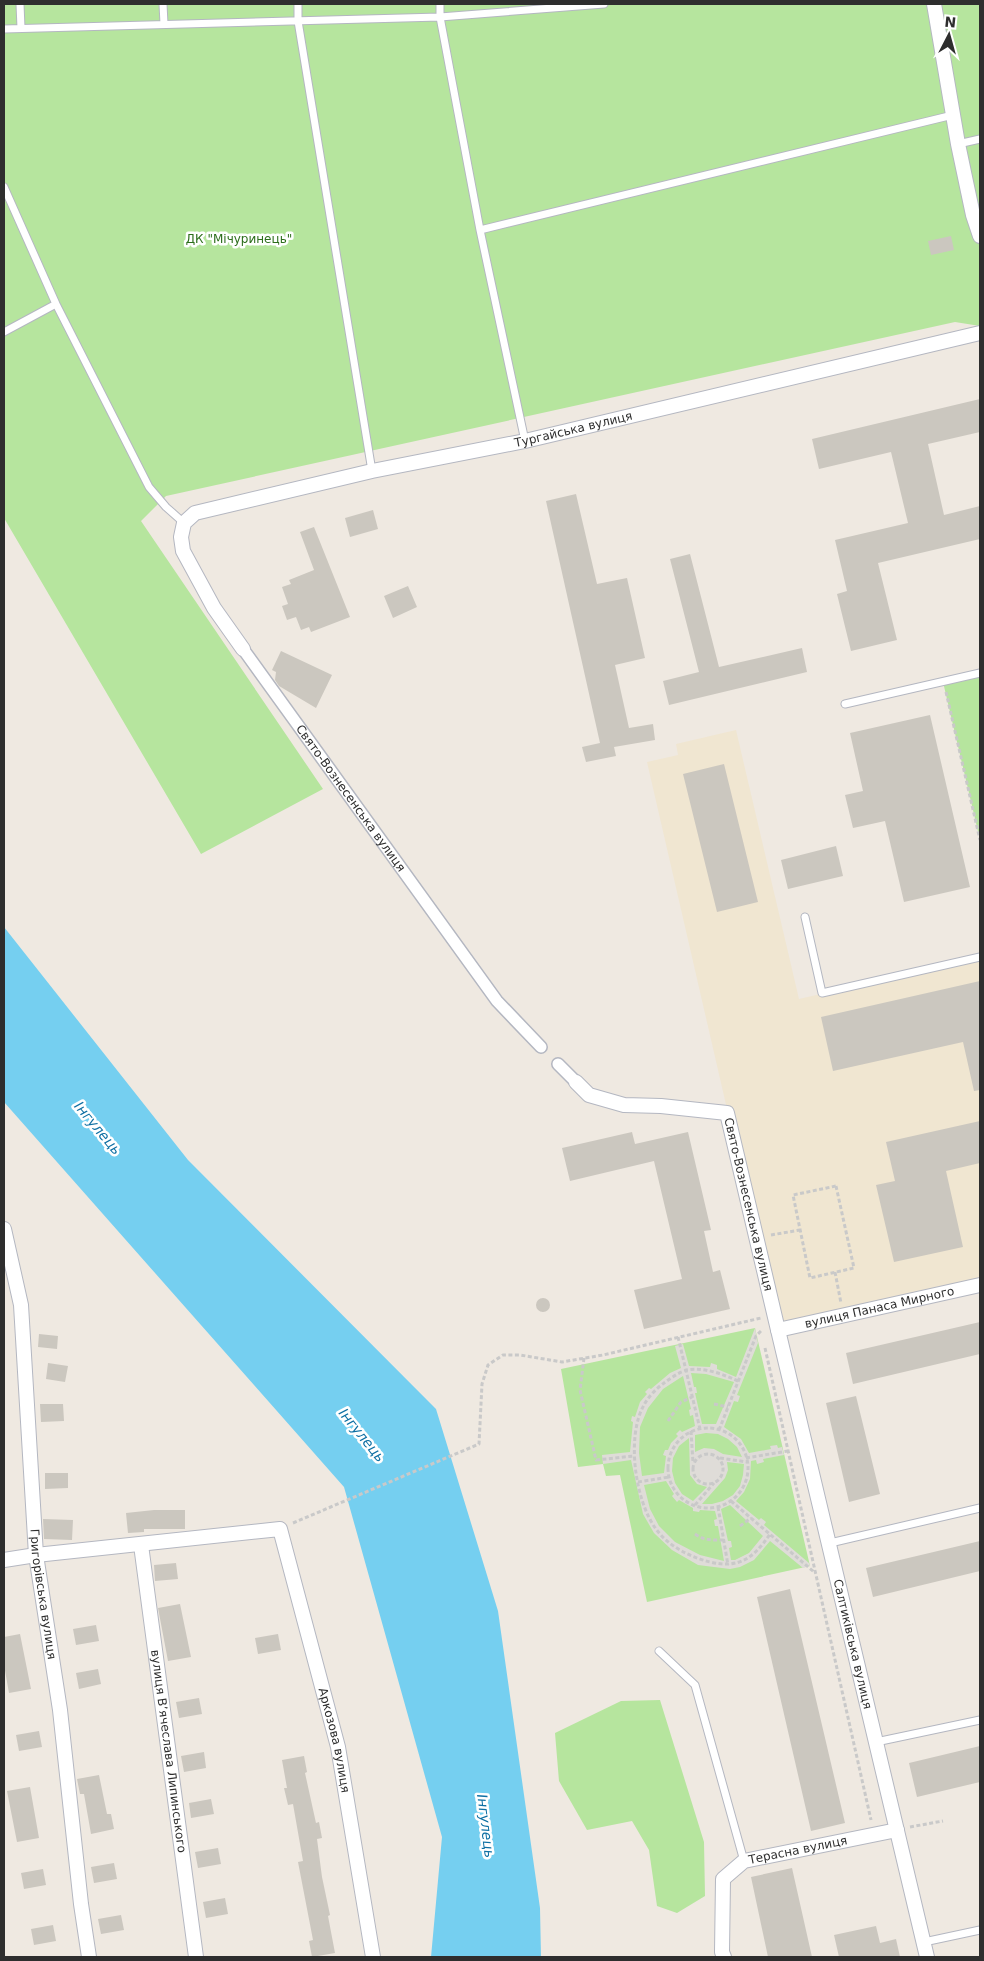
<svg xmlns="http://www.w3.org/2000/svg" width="984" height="1961" font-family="'DejaVu Sans',sans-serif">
<rect width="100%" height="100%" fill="#efe9e1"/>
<path fill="#f0e6d1" d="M736 730 799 999 980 957V1285L778 1330 647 762 678 755 676 744Z"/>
<path fill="#b6e59e" d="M4 4H980V326L955 322 166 496 141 521 323 789 201 854 4 518Z
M980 673V840L943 682Z
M755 1328 810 1566 647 1602 620 1475 606 1476 603 1464 578 1467 561 1369Z
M660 1700 704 1842 705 1896 677 1913 657 1906 649 1850 632 1821 587 1830 559 1781 555 1733 621 1701Z"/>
<path fill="#dfdcd8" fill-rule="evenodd" d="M755 1328 758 1343 737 1395 740 1396 738 1402 734 1401 724 1427 741 1439 749 1453 771 1449 770 1446 777 1445 778 1448 782 1447 784 1455 763 1459 764 1462 757 1464 756 1460 751 1461 750 1479 744 1492 736 1501 759 1520 761 1518 766 1522 764 1525 809 1563 810 1566 803 1568 770 1541 754 1560 740 1567 730 1569 698 1565 672 1550 654 1533 643 1514 631 1460 603 1464 602 1455 630 1452 633 1422 631 1421 632 1416 635 1417 640 1402 647 1394 645 1392 649 1388 651 1389 670 1373 681 1368 675 1346 683 1344 689 1366 710 1367 711 1363 717 1365V1369L736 1377ZM691 1373 706 1374 734 1382 716 1424H702L695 1393H697L696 1387H694ZM683 1376 691 1409 689 1410 690 1416 693 1415 695 1426 682 1432 680 1430 676 1434 678 1436 671 1443 668 1450H665L663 1455 666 1456 664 1473 642 1476 639 1453 640 1427 648 1408 663 1389ZM706 1433 718 1434 728 1439 737 1447 742 1457 723 1454 714 1449 704 1448 695 1452V1435ZM689 1438 690 1475 697 1484 707 1487 693 1501 682 1494 675 1483 672 1471 673 1458 679 1446ZM727 1462 744 1464 743 1475 740 1486 733 1495 723 1501 712 1504H702L725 1478 728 1470ZM666 1481 674 1494 672 1496 677 1502 679 1500 693 1508V1511L699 1512 700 1510 715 1511 717 1519 714 1520 715 1526H718L724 1561 700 1555 675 1542 659 1526 650 1509 644 1485ZM730 1505 763 1536 749 1553 735 1560H731L729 1548 732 1547 731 1541H728L721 1509Z"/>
<path fill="#75cff0" d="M4 927 188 1160 436 1409 498 1611 540 1908 541 1957H431L442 1837 344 1487 4 1102Z"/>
<path fill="#cbc7bf" d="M951 236 954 250 931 255 928 241Z
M980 399V432L928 444 944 515 980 506V539L878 563 897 640 851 651 837 594 847 591 835 540 908 523 891 452 819 469 812 439Z
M576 494 597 584 627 578 645 658 615 665 629 728 653 724 655 740 614 747 616 756 586 762 582 747 600 743 546 501Z
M373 510 378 529 350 537 345 518Z
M314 527 350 617 311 632 309 627 301 630 296 617 287 620 282 606 288 604 282 587 291 584 289 580 314 570 300 532Z
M690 554 719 667 802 648 807 672 669 705 663 681 699 672 670 559Z
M408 586 417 607 393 618 384 596Z
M281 651 332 675 316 708 279 686 275 680 276 672 272 670Z
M930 715 970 887 904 902 885 821 853 828 845 795 863 791 850 733Z
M724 764 758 902 717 912 683 774Z
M836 846 843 876 788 889 781 860Z
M980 981V1090L974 1091 963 1042 833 1071 821 1017Z
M980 1121V1163L946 1171 963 1247 894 1262 876 1185 895 1181 886 1142Z
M632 1132 635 1144 688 1132 711 1230 704 1231 713 1272 720 1270 730 1309 644 1329 634 1290 682 1279 654 1161 570 1181 562 1148Z
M536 1305a7 7 0 1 1 14 0a7 7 0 1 1-14 0Z
M980 1322V1354L853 1384 846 1353Z
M39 1334 58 1336 57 1349 38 1347Z
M48 1363 68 1366 65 1382 46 1379Z
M856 1396 880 1494 849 1502 826 1403Z
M40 1404H63L64 1421 41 1422Z
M45 1473H68V1488L45 1489Z
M154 1510H185V1529H144V1532L128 1533 126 1513Z
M43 1519 73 1520 72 1540 44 1539Z
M980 1541V1571L873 1597 866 1568Z
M176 1563 178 1579 155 1581 154 1565Z
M790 1589 845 1823 811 1831 757 1597Z
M180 1604 191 1657 168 1661 158 1608Z
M96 1625 99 1641 76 1645 73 1629Z
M20 1634 31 1689 9 1693 4 1665V1637Z
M278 1634 281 1650 258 1654 255 1638Z
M98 1669 101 1684 79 1689 76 1673Z
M199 1698 202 1714 179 1718 176 1702Z
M39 1731 42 1747 19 1751 16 1735Z
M980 1746V1782L917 1797 909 1763Z
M204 1752 206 1768 184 1772 181 1756Z
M304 1756 307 1772 305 1773 316 1823 319 1822 322 1838 317 1839 322 1877 330 1915 328 1916 335 1953 312 1957 309 1941 313 1940 298 1862 303 1861 293 1804 288 1805 284 1788H287L282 1760Z
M99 1775 107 1814H111L114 1829 91 1834 84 1794H80L77 1779Z
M30 1787 39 1838 17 1842 7 1791Z
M211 1799 214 1814 191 1818 189 1803Z
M218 1848 221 1864 198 1868 195 1852Z
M114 1863 117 1879 94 1883 91 1867Z
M792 1868 812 1957H768L751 1877Z
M43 1869 46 1885 24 1889 21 1873Z
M225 1898 228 1914 206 1918 203 1902Z
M121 1915 124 1930 101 1934 98 1919Z
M53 1925 56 1941 34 1945 31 1929Z
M876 1926 880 1943 896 1939 900 1957H839L834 1935Z"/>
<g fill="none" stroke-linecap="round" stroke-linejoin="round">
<defs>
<path id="service" d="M20 4 21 28
M163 4 164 24
M298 4V21L372 471
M440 4V17L480 230 525 441
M4 29 440 17 604 4
M958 144 980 139
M4 187 56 304 149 487 166 507 184 523
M480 230 953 115
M4 332 56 304
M845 704 980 673
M805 917 822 993 980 957
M830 1543 980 1508
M659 1651 695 1685 744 1861
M876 1742 980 1720
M924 1942 980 1930"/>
<g id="pedestrian">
<path id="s1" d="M243 649 497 1001 541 1047"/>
<path d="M558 1064 576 1082"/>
</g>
<g id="minor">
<path d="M934 4 958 144 973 215 980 236"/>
<path id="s2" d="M243 649 214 608 183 551 181 537 184 523 195 513 372 471 525 441 980 333"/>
<path id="s3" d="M576 1082 589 1095 624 1105 661 1106 727 1113 778 1330 927 1957"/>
<path id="s4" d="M4 1229 21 1305 36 1555 60 1710 81 1904 89 1957"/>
<path id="s5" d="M778 1330 980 1285"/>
<path id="s6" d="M141 1545 196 1957"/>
<path id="s7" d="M4 1560 36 1555 280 1529 338 1747 373 1957"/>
<path id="s8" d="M724 1957 722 1952 723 1879 744 1861 897 1830"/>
</g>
</defs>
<use href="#service" stroke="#b4b7c1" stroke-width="9"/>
<use href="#pedestrian" stroke="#b4b7c1" stroke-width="14"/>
<use href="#minor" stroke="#b4b7c1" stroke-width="16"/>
<path stroke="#c9c9c9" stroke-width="3" stroke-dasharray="4 2.5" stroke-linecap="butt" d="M946 692 980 840
M836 1186 854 1268 810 1278 793 1195Z
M771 1235 800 1230
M835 1272 841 1303
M678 1337 700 1429
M765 1348 871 1820
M584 1358 580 1390 596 1460 634 1456
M738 1381C722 1374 705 1367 687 1370 679 1372 671 1378 664 1383 657 1388 648 1397 644 1405 626 1436 635 1501 656 1529 668 1546 690 1557 710 1562 739 1569 754 1558 770 1534
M714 1404 728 1407
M668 1421 681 1402 692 1397
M668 1468a40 40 0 1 1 80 0a40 40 0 1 1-80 0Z
M719 1430 756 1336 761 1331
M691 1431 693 1463
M693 1469a15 15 0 1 1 30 0a15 15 0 1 1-30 0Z
M720 1458 747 1462
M746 1458 788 1451
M638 1482 669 1477
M731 1501 814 1572
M695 1505 714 1483
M718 1507 728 1565
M293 1523 479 1444 482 1384 488 1365 503 1355H520L562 1362 603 1355 761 1318
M740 1526 751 1518
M695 1534C705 1541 712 1540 724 1540
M910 1827 943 1821"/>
<use href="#service" stroke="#fff" stroke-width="7"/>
<use href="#pedestrian" stroke="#fff" stroke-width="11"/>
<use href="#minor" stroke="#fff" stroke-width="14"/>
</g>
<g text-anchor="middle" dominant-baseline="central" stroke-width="5" stroke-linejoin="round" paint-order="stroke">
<g font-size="12" fill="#2c6e1b" stroke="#fff">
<text x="239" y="239">ДК "Мічуринець"</text>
</g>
<g font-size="12" fill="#2e2e2e" stroke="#fff">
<text stroke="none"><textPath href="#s2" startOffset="546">Тургайська вулиця</textPath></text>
<text stroke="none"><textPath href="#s1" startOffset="184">Свято-Вознесенська вулиця</textPath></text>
<text stroke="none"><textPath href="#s3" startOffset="252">Свято-Вознесенська вулиця</textPath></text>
<text stroke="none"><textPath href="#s5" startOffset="104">вулиця Панаса Мирного</textPath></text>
<text stroke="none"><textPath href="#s4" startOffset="368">Григорівська вулиця</textPath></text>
<text stroke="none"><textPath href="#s3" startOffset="704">Салтиківська вулиця</textPath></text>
<text stroke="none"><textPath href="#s7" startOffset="496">Аркозова вулиця</textPath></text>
<text stroke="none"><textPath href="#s6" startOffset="208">вулиця В’ячеслава Липинського</textPath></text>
<text stroke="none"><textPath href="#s8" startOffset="161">Терасна вулиця</textPath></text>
</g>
<g font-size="14" font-style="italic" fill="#0d6fa3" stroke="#fff">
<text transform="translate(98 1128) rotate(50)">Інгулець</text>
<text transform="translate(362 1435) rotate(51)">Інгулець</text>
<text transform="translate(486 1826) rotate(83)">Інгулець</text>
</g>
</g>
<rect width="984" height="1961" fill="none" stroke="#2e2e2e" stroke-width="10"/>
<g transform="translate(949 35) rotate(6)" stroke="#ffffff" stroke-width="4" paint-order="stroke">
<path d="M0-4L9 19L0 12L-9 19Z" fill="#2e2e2e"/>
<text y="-8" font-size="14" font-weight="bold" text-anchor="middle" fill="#2e2e2e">N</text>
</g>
</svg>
